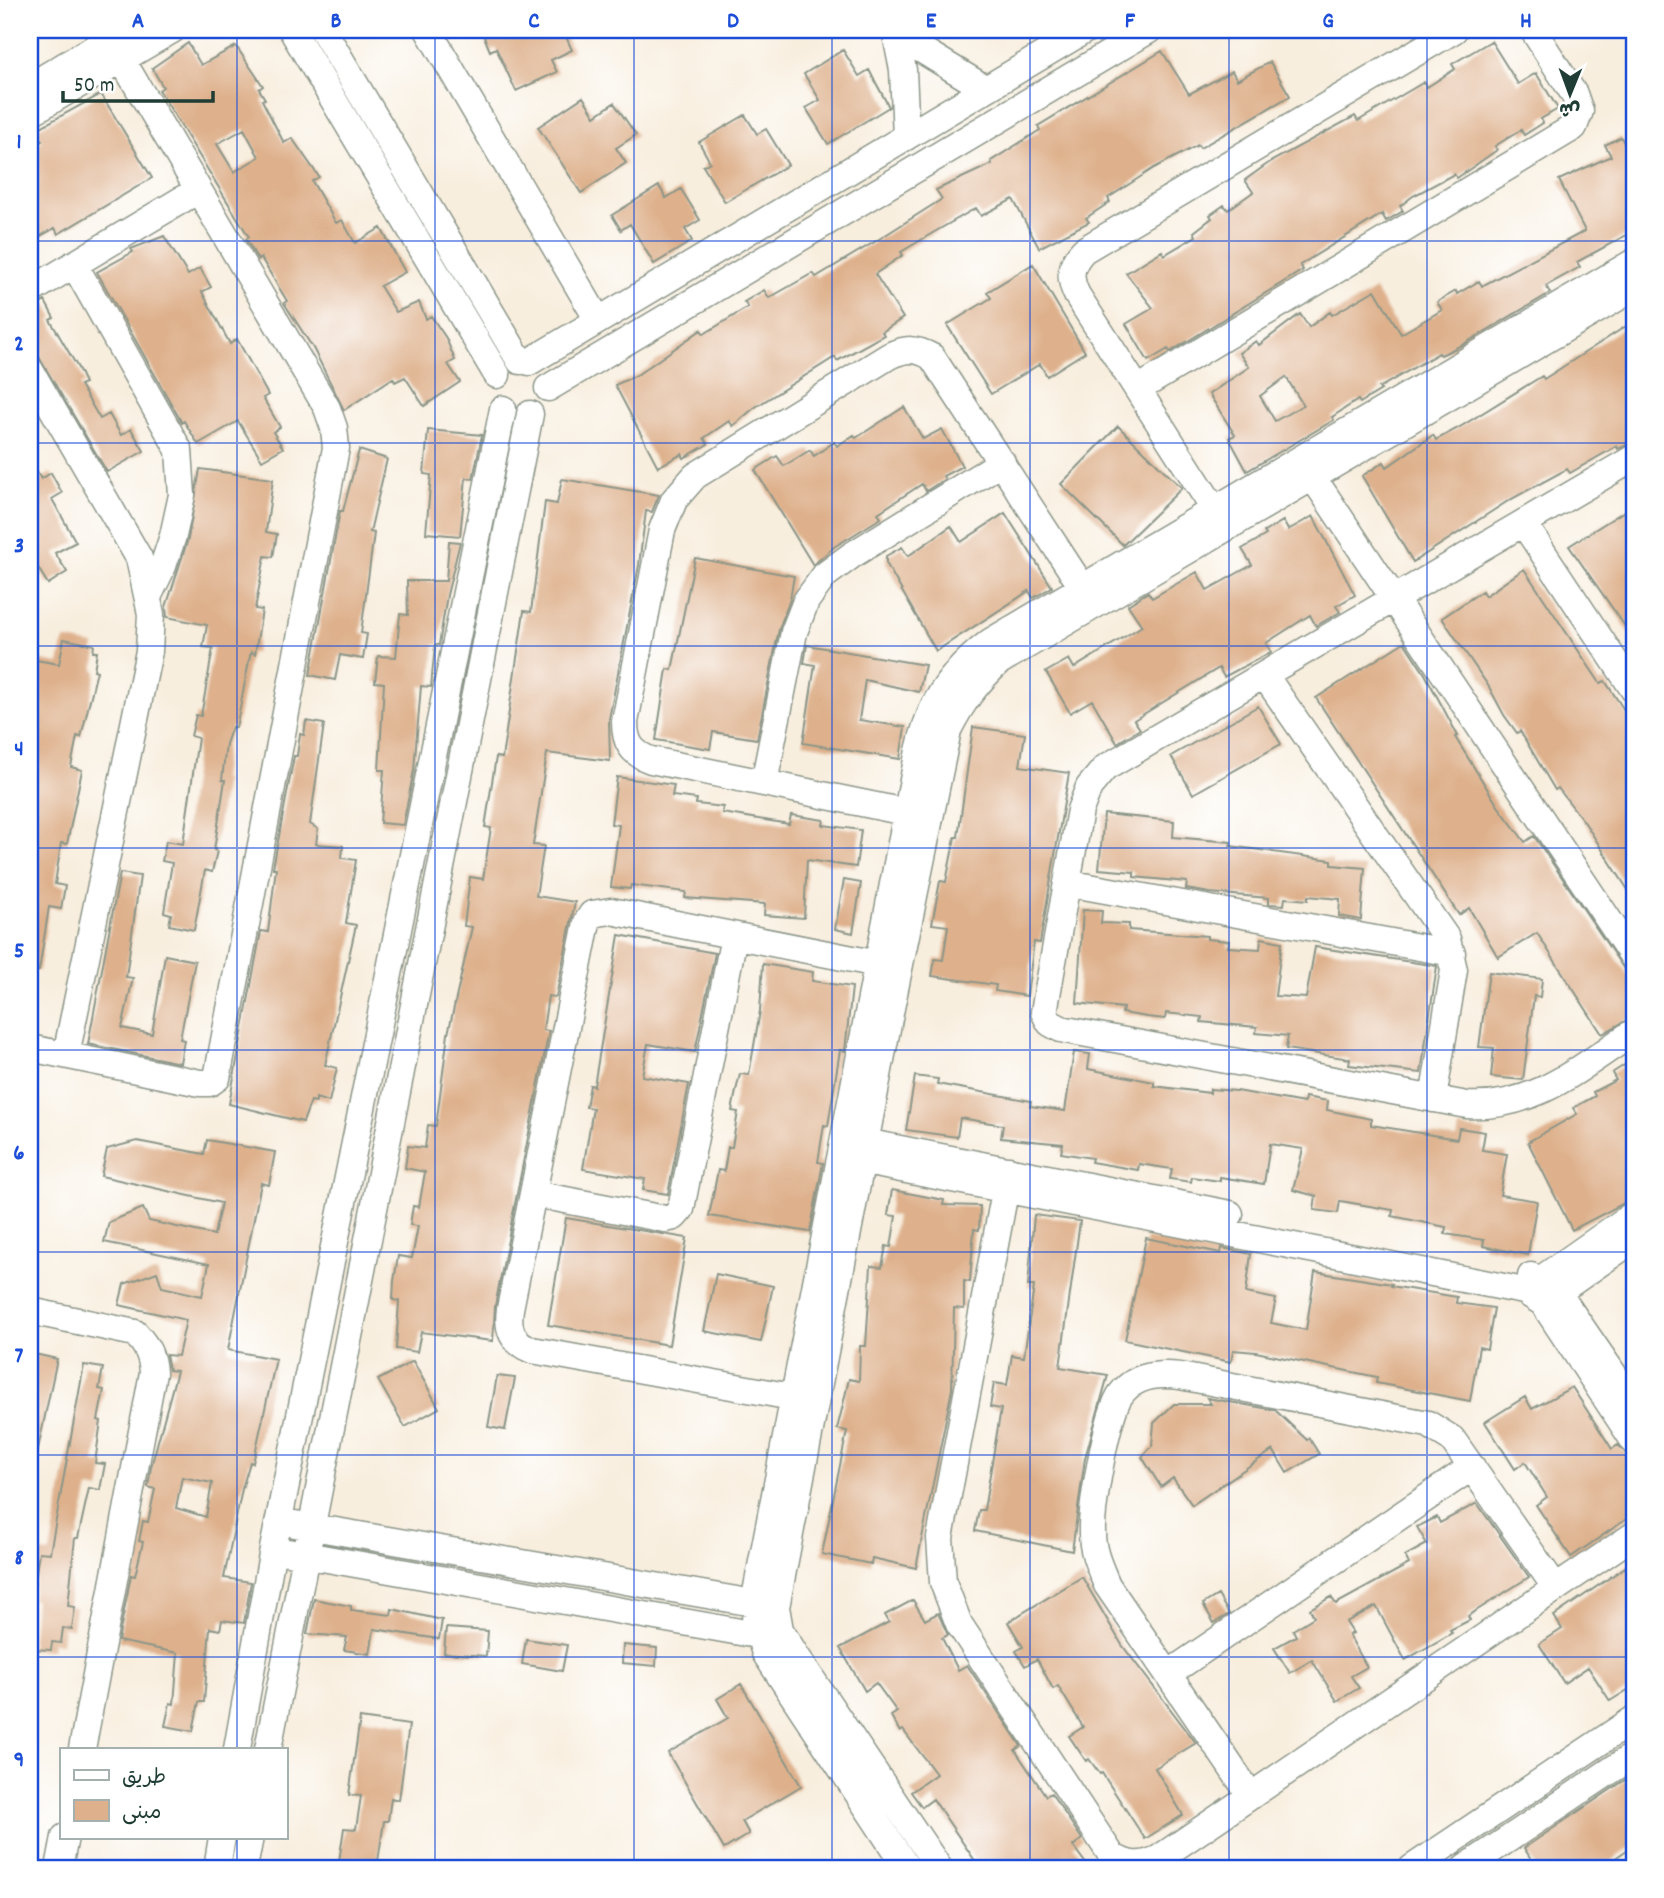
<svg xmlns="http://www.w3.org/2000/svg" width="1664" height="1898" font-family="Dekko,'Playpen Sans Arabic',sans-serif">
<rect width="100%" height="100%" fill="#fff"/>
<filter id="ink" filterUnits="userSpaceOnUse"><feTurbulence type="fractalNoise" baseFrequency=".0143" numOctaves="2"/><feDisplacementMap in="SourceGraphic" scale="14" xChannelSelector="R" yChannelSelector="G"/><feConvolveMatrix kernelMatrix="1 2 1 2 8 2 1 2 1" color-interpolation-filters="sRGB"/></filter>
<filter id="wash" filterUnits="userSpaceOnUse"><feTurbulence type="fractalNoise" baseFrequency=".00686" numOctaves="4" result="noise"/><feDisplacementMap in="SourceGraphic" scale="28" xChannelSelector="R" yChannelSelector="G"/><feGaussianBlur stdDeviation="1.57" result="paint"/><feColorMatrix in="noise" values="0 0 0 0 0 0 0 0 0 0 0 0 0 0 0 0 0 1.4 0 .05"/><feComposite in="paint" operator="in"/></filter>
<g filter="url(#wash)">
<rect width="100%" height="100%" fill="#f8eede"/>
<g id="blocks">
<path fill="#deb18c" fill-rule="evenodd" d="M491 30H563L572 50 551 60 557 72 516 91 496 48 490 51 483 34Z
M1491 41 1518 84 1536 73 1558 109 1541 119 1543 123 1524 135 1521 130 1495 146 1497 150 1457 178 1454 174 1413 196 1400 206 1403 211 1386 221 1382 214 1300 265 1303 270 1170 352 1168 349 1148 361 1126 324 1153 308 1126 273 1162 251 1164 255 1196 236 1194 232 1212 218 1210 215 1224 205 1228 210 1253 192 1245 180 1270 162 1355 116 1358 121 1424 82 1427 87 1455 69 1452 64Z
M188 43 201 65 236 46 263 86 259 89 265 99 262 100 284 143 292 138 319 177 312 181 336 223 342 220 355 243 381 228 405 272 380 286 396 312 419 302 426 319 431 316 446 338 455 360 448 364 460 382 424 406 405 377 395 382 393 378 344 410 313 348 284 303 287 301 261 258 258 260 246 239 249 237 159 90 163 87 152 68ZM244 129 259 157 234 172 217 144Z
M843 50 859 76 869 70 889 107 828 144 806 108 820 100 804 74Z
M1162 51 1189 94 1232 71 1237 80 1270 62 1290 96 1200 148 1198 145 1154 168 1108 198 1110 202 1086 218 1089 222 1039 248 1013 199 981 216 976 208 931 234 901 252 903 255 875 274 903 318 882 332 884 335 837 361 835 357 754 408 733 426 729 421 704 438 708 444 684 458 682 454 658 467 615 385 637 375 701 330 704 334 748 307 744 302 764 290 769 298 813 273 816 277 876 241 942 199 936 190 992 164 991 161 1040 130 1038 126Z
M101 94 152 178 58 234 55 228 30 242V148L42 141 35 130Z
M583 97 595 116 614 103 636 135 616 148 626 163 581 193 538 127Z
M745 115 757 134 766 129 788 165 725 202 703 166 710 162 699 142Z
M1621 137 1634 163V231L1577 262 1580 267 1546 286 1550 293 1462 345 1441 355 1439 353 1379 388 1381 390 1360 403 1358 400 1332 417 1334 420 1247 471 1229 438 1235 435 1209 394 1249 367 1239 353 1256 341 1259 345 1300 314 1309 327 1330 312 1332 315 1375 290 1401 334 1442 310 1437 302 1456 291 1457 294 1479 281 1482 286 1585 231 1559 180 1611 156 1605 145ZM1286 377 1303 405 1275 421 1260 396Z
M659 186 666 198 681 189 700 220 685 229 692 241 654 264 630 224 621 230 612 215Z
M164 236 188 275 200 268 211 287 202 292 230 344 237 339 268 395 263 398 280 427 273 432 283 448 262 460 238 421 198 444 184 421 182 423 97 272 133 252 131 249Z
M1033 264 1085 352 1047 376 1040 364 991 394 947 325 991 298 987 292Z
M45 301 54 318 50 320 78 368 85 383 80 385 100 419 109 414 121 435 131 429 144 451 107 472 30 342V310Z
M1634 321V442L1618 449 1617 446 1570 473 1567 469 1508 501 1413 562 1362 476 1384 462 1387 467 1433 435 1436 440 1460 427 1542 376 1544 379Z
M904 407 923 439 942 429 962 466 943 476 945 479 926 491 922 484 878 513 881 518 834 547 813 565 755 470 777 456 784 466 810 450 814 456 834 442 837 446 854 435 856 438Z
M1118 426 1182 488 1123 545 1061 484Z
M428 430 482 435 473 479 466 478 460 536 426 533 431 475 424 474Z
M359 450 387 459 370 532 374 533 361 633 367 634 363 659 340 655 335 680 310 675 340 511H343Z
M30 460 41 479 51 473 62 493 52 499 76 542 55 553 67 572 48 584 38 568 30 573Z
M200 469 273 479 266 532 277 534 273 557 265 556 255 609 262 610 255 654 251 652 250 656 236 728 232 727 226 744 222 780H225L214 850 217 851 212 872 205 870 194 930 169 925 171 914 164 912 172 863 162 861 166 841 183 844 198 738 191 736 196 715 201 716 213 648 203 647 207 625 167 617 166 607 188 539Z
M562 479 659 495 652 512 646 511 639 565 609 719 610 761 547 753 533 845 544 846 536 896 575 902 556 997 548 996 543 1030 549 1031 495 1306 493 1341 421 1332 417 1352 396 1349 399 1301 393 1300 394 1281 398 1256 412 1258 418 1226 410 1225 413 1206 419 1207 425 1172 405 1168 408 1146 425 1148 428 1125 436 1126 448 1034 472 927 464 926 470 877 483 879 491 828 485 827 496 757 502 758 524 611 531 612 545 502 557 504Z
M1634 505V639L1569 546Z
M1005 513 1052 587 1033 598 1029 591 936 651 886 563V556L902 547 908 556 951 526 961 542Z
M1313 516 1355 595 1336 606 1340 612 1316 626 1310 615 1266 643 1271 652 1224 677 1219 668 1134 720 1140 729 1117 743 1092 700 1070 713 1046 672 1069 659 1074 668 1142 626 1128 605 1148 592 1152 598 1197 572 1207 590 1252 565 1242 549 1266 535 1264 532 1283 521 1288 530Z
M449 541 460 542 447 595 439 645H435L431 687 421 686 414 770 403 825 380 823 384 770H379L384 683 375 682 378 656 396 657 400 614 408 615 407 581H446Z
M695 558 794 576 790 599 779 629 757 739 713 732 710 749 656 740 667 669 672 670Z
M1524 569 1600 683 1605 681 1634 725V899L1585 823 1558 788 1555 790 1520 731 1517 733 1504 715 1489 687 1442 618 1482 591 1485 596Z
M64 639 94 645 93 652H97L94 670 97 671 81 737 77 736 71 767 82 770 67 844 61 843 55 884 65 886 61 909 49 907 39 971 30 970V659L59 664Z
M1404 642 1425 674 1458 736 1455 737 1498 806 1525 842 1534 836 1634 984V1016L1602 1034 1537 933 1498 957 1469 908 1459 915 1316 698Z
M807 645 925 665 919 692 865 680 859 720 905 727 900 759 803 743 815 665 804 663Z
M1258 706 1281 744 1193 794 1171 756Z
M306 721 324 724 310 824 318 829 316 844 343 846 342 858 356 860 346 923 356 925 325 1065 337 1068 329 1102 316 1098V1102L311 1101 303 1122 229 1104 261 931 268 932 276 868H273L294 756H297L300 734 304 735Z
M973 727 1025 734 1020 766 1069 773 1040 943 1034 942 1027 996 995 991 996 985 932 976 935 959 943 960 948 926 932 924 940 881 946 882 955 837H958Z
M617 777 674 785 672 796 697 799 696 804 723 807 722 813 789 824 791 815 824 820 823 825 861 830 856 867 807 860 804 918 764 915 765 904 685 898 686 892 631 885 630 889 611 887 619 825 611 824Z
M1104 814 1174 821 1173 837 1231 842 1230 846 1332 860V865L1365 868 1361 920 1339 916 1340 899 1308 896V900L1285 898 1284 905 1269 904V898L1210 893 1186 889 1187 882 1134 877V872L1099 869Z
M120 873 140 876 126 977 133 978 122 1028 152 1034 165 955 195 961 180 1039 184 1040 180 1063 88 1044Z
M844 880 861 883 853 933 835 929Z
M1083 910 1102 911 1101 923 1129 924V930L1207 936V939L1229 941 1228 947 1260 949 1261 938 1282 942 1275 996 1306 998 1315 947 1437 966 1421 1073 1349 1065 1350 1059 1286 1049 1288 1036 1256 1033 1257 1027 1201 1022 1202 1017 1166 1013 1165 1019 1147 1017 1122 1013 1123 1008 1077 1003Z
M619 935 715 953 695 1052 648 1044 642 1076 689 1084 668 1194 643 1190 645 1179 583 1169 593 1108 586 1107 590 1085 594 1086Z
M763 964 813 972 812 981 852 987 845 1051 840 1050 828 1126 824 1125 818 1162 823 1163 810 1232 709 1216 718 1170 724 1171 728 1147H732L738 1112 732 1111 736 1091 740 1074 749 1075 760 1011Z
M1489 972 1542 979 1540 997 1534 996 1523 1080 1491 1077 1494 1048 1479 1047Z
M1074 1052 1090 1054 1088 1069 1154 1082V1086L1210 1093V1089L1237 1091 1304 1103 1305 1097 1328 1101 1327 1110 1371 1119V1125L1457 1139 1459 1128 1485 1132 1482 1150 1507 1154 1500 1195 1537 1201 1528 1255 1483 1246 1484 1240 1445 1234 1446 1227 1392 1216 1393 1210 1340 1201 1338 1213 1314 1210 1316 1196 1293 1190 1303 1149 1270 1144 1264 1184 1220 1177V1181L1192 1177 1191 1182 1170 1179 1172 1169 1139 1164 1138 1170 1091 1162 1092 1158 1061 1153 1063 1144 1001 1138 1003 1125 960 1118 957 1137 906 1130 915 1076 938 1079 937 1084 1031 1101 1030 1106 1065 1111Z
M1634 1059V1198L1572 1230 1528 1142 1577 1114 1573 1108 1595 1096 1593 1092 1616 1080 1612 1073Z
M207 1140 275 1152 269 1185 261 1183 228 1350 276 1359 253 1463 250 1462 242 1489 224 1578 251 1582 244 1623 222 1620 220 1630 210 1628 204 1702H199L193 1731 165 1726 170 1703 174 1704 178 1653 118 1641 131 1575 135 1576 143 1542 139 1541 143 1521 148 1522 155 1489 148 1487 151 1467 177 1371 169 1370 166 1355 178 1356 186 1320 119 1305 124 1284 157 1272 162 1287 202 1296 209 1264 104 1242 109 1222 143 1208 149 1221 214 1235 221 1203 101 1176 107 1149 137 1141 204 1154ZM182 1477 212 1483 206 1517 176 1508Z
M892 1190 944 1200 943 1205 980 1206 979 1230 974 1229 970 1282 964 1281V1309L954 1308 952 1389 916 1568 872 1558 871 1564 822 1554 847 1431 837 1429 842 1409 849 1379 859 1381 860 1346H866L871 1266 882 1267 886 1246 891 1247 896 1216 888 1215Z
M1034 1215 1080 1221 1060 1367 1108 1375 1085 1458 1072 1551 975 1531 979 1510H984L1001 1409 990 1407 994 1383 1007 1385 1012 1355 1024 1357 1034 1286H1028Z
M566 1218 687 1238 669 1345 548 1325Z
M1146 1238 1221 1253 1222 1248 1251 1254 1246 1293 1276 1299 1271 1323 1306 1330 1315 1272 1392 1284 1391 1286 1457 1297 1456 1303 1494 1308 1487 1349 1479 1347 1470 1401 1376 1383 1377 1377 1256 1352 1233 1350 1231 1362 1125 1340Z
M716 1274 773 1286 761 1342 704 1331Z
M30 1353 57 1359 37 1454 30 1453Z
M413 1361 439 1408 405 1427 378 1380Z
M84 1365 103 1368 99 1389 104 1390 98 1420 101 1421 95 1463 105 1464 100 1490 89 1488 78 1538H75L68 1606 75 1607 72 1629 63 1628 61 1643 52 1642 51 1650 31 1649 35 1600H32L39 1552 50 1553Z
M497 1376 515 1378 505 1430 488 1427Z
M1572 1387 1612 1449 1618 1445 1633 1459 1628 1462 1634 1471V1514L1571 1557 1536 1505 1547 1497 1525 1462 1515 1469 1485 1422 1525 1397 1532 1409Z
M1207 1398 1275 1410 1307 1440 1309 1438 1319 1454 1287 1473 1273 1450 1192 1505 1173 1478 1161 1487 1142 1457 1152 1446 1154 1423 1174 1404H1211Z
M1477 1503 1529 1577 1468 1616 1470 1620 1450 1630 1452 1633 1405 1660 1376 1606 1346 1622 1353 1633 1349 1635 1367 1667 1351 1676 1359 1688 1337 1701 1312 1660 1290 1673 1274 1648 1296 1636 1293 1630 1314 1617 1310 1609 1331 1597 1336 1604 1409 1564 1405 1556 1427 1544 1417 1527 1437 1517 1440 1523Z
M1634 1561V1686L1610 1701 1588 1667 1564 1683 1539 1644 1562 1629 1554 1616Z
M1082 1577 1122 1645 1196 1743 1155 1768 1183 1815 1145 1839 1102 1773 1100 1774 1089 1759 1086 1761 1069 1736 1083 1727 1058 1686 1053 1689 1037 1659 1025 1666 1016 1651 1023 1647 1008 1622Z
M1218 1595 1229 1614 1214 1623 1203 1604Z
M314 1599 351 1606V1610L391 1615 392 1609 442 1620 439 1639 374 1629 370 1654 344 1650 347 1637 307 1634Z
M913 1600 925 1620 938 1613 948 1635 942 1638 958 1670 967 1665 1021 1746 1015 1750 1046 1796 1051 1793 1082 1839 1073 1846 1089 1868H980L933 1799 922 1807 911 1792 936 1774 903 1730 900 1732 891 1716 897 1712 876 1683 865 1691 840 1648 889 1622 885 1615Z
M446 1628 488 1631 486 1656 444 1653Z
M526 1639 567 1645 562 1671 522 1664Z
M623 1645 657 1648 656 1666 622 1663Z
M741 1684 801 1786 742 1821 749 1834 724 1849 668 1753 728 1718 717 1699Z
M360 1718 409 1725 399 1800 391 1798 388 1821H384L377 1868H338L344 1828 356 1829 361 1796 349 1795Z
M1634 1774V1845L1601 1868H1537L1524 1848Z"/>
</g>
</g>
<g filter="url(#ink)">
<use href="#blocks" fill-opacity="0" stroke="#8c9689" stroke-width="2"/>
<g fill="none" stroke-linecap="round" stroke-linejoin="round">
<defs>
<path id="minor" d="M292 30 497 375
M323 30 520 361
M428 30 598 320
M895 30 903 70 906 137
M899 36 986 89
M30 86 125 30
M30 113 172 30
M74 264 179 450 182 495 173 536 163 566 149 595
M30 291 198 190
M529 362 1085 30
M30 370 139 558 151 614 149 651 66 1055
M548 388 1149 30
M1138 389 1574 127 1580 111 1574 94 1533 30
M1634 458 1105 768 1089 787 1080 810 1044 1012 1050 1023 1061 1029 1467 1105C1535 1109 1580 1067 1634 1032
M1312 476 1634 958
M1214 509 1077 295C1068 277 1070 264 1084 250L1454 30
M1524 524 1634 690
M1265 676 1447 939 1454 970 1433 1099
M764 783 794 632 806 601 825 575 852 555 1002 462
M925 816 651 760C631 753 625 742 625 722L662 530 674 500 695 476 889 356C906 348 916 348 932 357L1090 599
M1067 883 1452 953
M30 1048 200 1083H210L217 1078 336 448 334 428 327 408 122 60
M849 1139 1230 1214
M845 1158 1524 1291 1543 1303 1634 1441
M1009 1170 940 1538 943 1582 959 1624 1112 1856C1129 1866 1140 1867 1158 1859L1634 1535
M534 1194 665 1219 674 1217 681 1209 734 936
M1531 1276 1558 1293 1634 1404
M1527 1289 1634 1214
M1544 1302 1634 1239
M30 1311 135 1333C147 1346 152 1355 153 1373L82 1749
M792 1397 532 1350C512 1342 507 1330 510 1309L587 922 592 914 611 911 878 964
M295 1524 771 1606
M288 1552 774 1638
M1168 1674 1472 1467
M237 1749 273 1549 503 409
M268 1749 530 414
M1251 1796 1107 1585C1100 1568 1092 1552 1092 1533 1091 1509 1107 1412 1121 1394 1135 1375 1158 1373 1180 1376L1428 1424 1452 1439 1556 1588
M59 1868 65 1837
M217 1868 222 1837
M244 1868 250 1837
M907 1868 765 1653 756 1625 754 1603 907 812C922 735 924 692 990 642L1634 262
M939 1868 795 1654 780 1630 776 1607 890 1013 948 730C962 702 977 682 1000 661L1634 288
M1412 1868 1634 1719
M1465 1868 1634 1755"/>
</defs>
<use href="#minor" stroke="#8c9689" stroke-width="29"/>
<use href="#minor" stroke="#fff" stroke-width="26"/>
</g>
</g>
<path fill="none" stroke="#1d4ed8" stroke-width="2" stroke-opacity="0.55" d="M237 30V1749M435 30V1868M634 30V1868M832 30V1868M1030 30V1868M1229 30V1868M1427 30V1868M30 241H1634M30 443H1634M30 646H1634M30 848H1634M30 1050H1634M30 1252H1634M30 1455H1634M30 1657H1634M237 1837V1868"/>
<rect width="1664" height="1898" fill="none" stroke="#fff" stroke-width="77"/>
<rect x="60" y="1748" width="228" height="91" fill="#ffffff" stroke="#a5b1ae" stroke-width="2"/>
<rect x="74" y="1770" width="35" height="10" fill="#ffffff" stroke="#a5b1ae" stroke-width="2"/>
<text x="122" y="1783" font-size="21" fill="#1f3d34">طريق</text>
<rect x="74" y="1800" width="35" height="21" fill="#deb18c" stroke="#a5b1ae" stroke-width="2"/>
<text x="122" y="1818" font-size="21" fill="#1f3d34">مبنى</text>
<g transform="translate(1570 94) rotate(181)" stroke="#ffffff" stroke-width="5" paint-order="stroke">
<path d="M0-5L12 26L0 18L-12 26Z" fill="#1f3d34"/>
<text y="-10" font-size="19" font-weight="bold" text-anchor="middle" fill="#1f3d34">ش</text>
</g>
<path d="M63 91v10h150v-10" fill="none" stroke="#1f3d34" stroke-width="3.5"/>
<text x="74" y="91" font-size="21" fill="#1f3d34" stroke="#ffffff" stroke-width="5" paint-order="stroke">50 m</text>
<rect x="38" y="38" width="1588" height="1822" fill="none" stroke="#1d4ed8" stroke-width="2.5"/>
<g font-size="23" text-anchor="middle" font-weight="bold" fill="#1d4ed8">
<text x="138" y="27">A</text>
<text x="336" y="27">B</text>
<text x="534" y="27">C</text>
<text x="733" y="27">D</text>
<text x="931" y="27">E</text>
<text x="1130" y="27">F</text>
<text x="1328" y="27">G</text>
<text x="1526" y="27">H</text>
<text x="19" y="148">1</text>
<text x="19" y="350">2</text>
<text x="19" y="552">3</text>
<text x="19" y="755">4</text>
<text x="19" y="957">5</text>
<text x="19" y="1159">6</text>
<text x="19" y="1362">7</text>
<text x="19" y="1564">8</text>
<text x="19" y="1766">9</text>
</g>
</svg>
